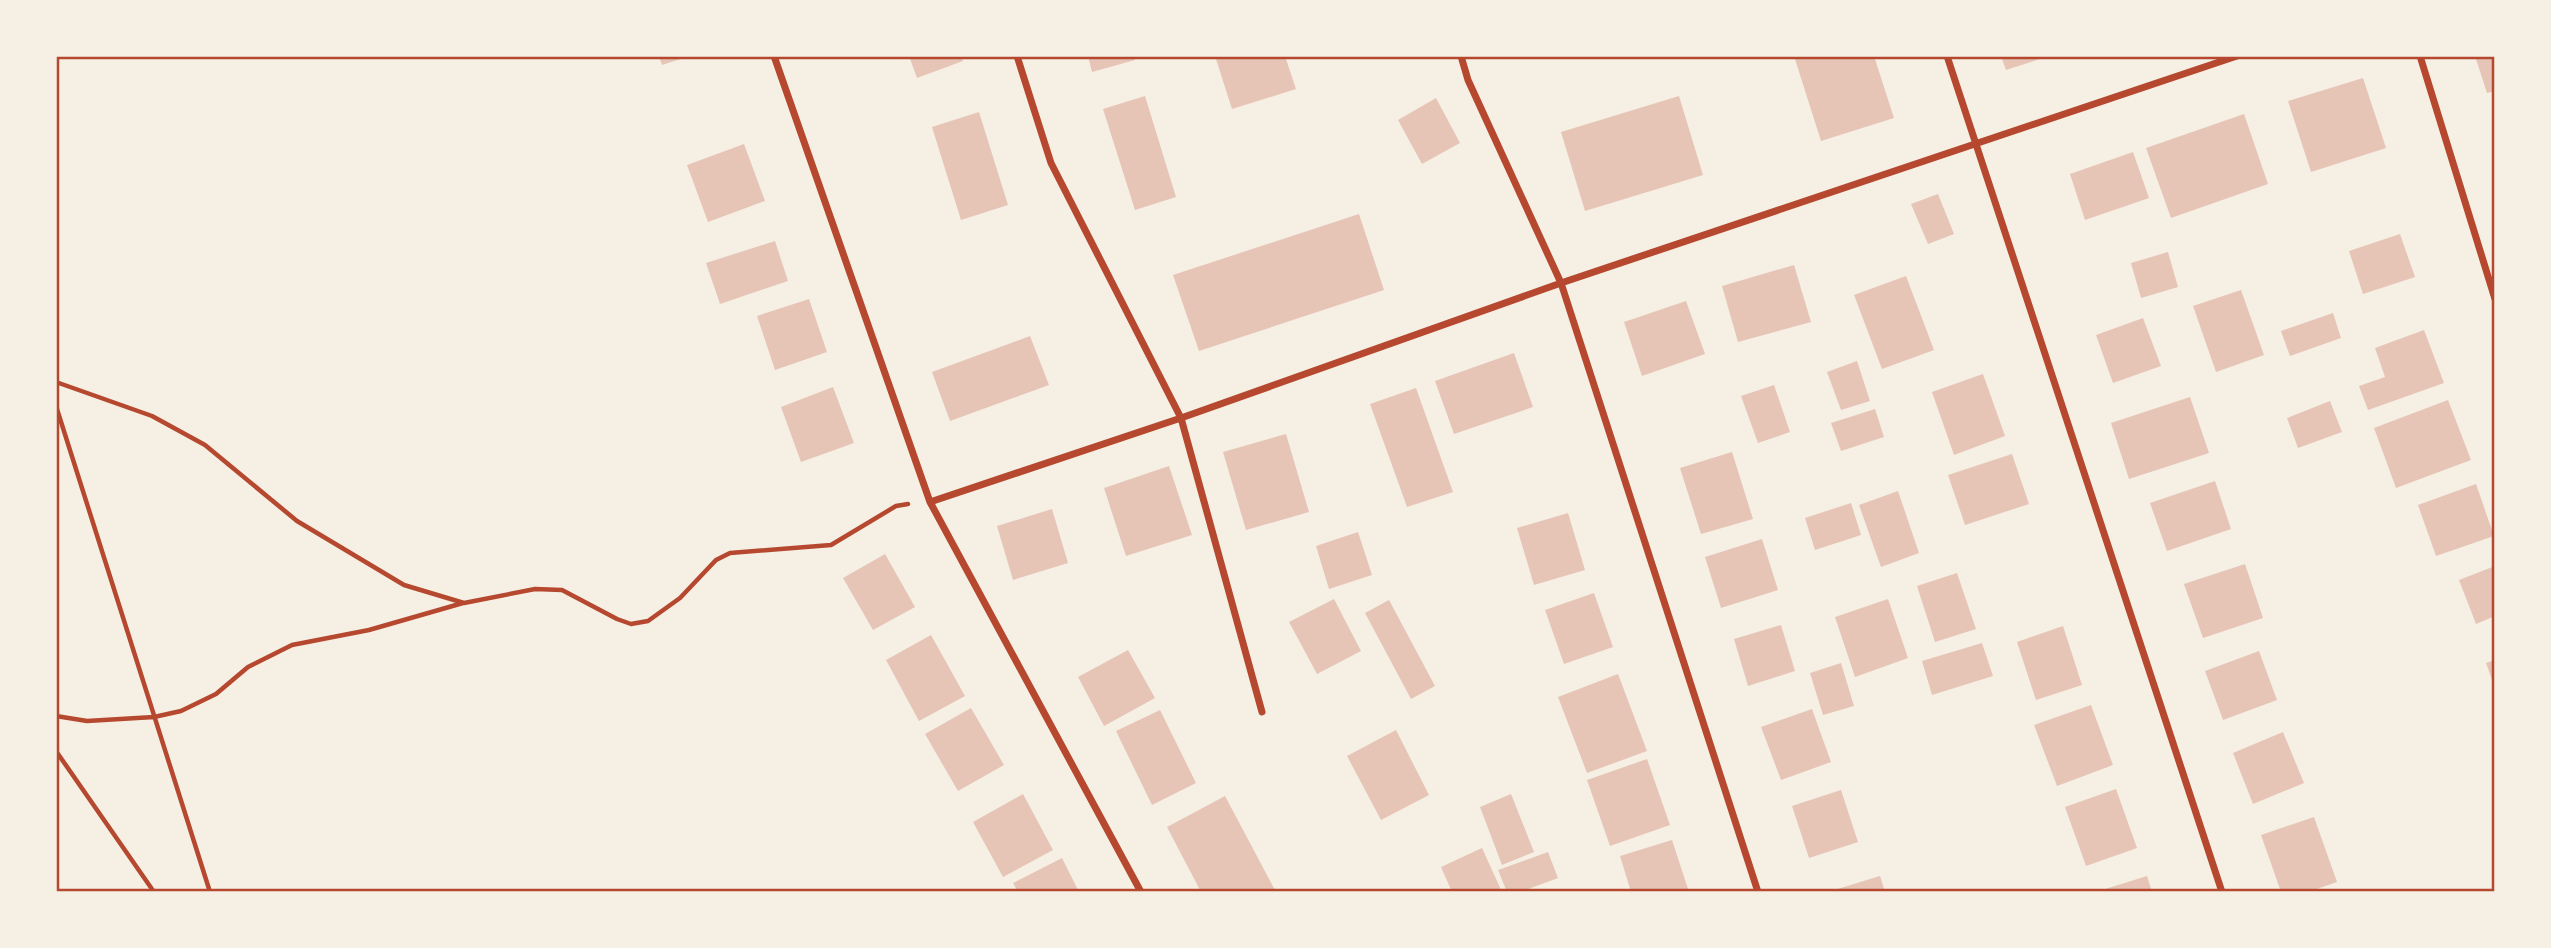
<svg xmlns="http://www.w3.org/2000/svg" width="2551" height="948" font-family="'Fira Sans Condensed',sans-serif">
<rect width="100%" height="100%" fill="#f6efe4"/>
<path fill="#e6c5b7" d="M659 56H687V57L662 65Z
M909 56H961L963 61 917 78Z
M1088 56H1134L1135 60 1092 72Z
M1215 56H1285L1296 89 1232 109Z
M1794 56H1874L1894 118 1821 141Z
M2001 56H2046V57L2006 70Z
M2475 56H2495V91L2487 93Z
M2363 78 2386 148 2311 172 2288 101Z
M1145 96 1176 197 1135 210 1103 109Z
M1679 96 1703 175 1585 211 1561 132Z
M1436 98 1460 143 1422 164 1398 120Z
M979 112 1008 205 961 220 932 127Z
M2244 114 2268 184 2171 218 2146 148Z
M744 144 765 201 708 222 687 165Z
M2133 152 2149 198 2085 220 2070 174Z
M1938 194 1954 234 1928 244 1911 204Z
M1359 214 1384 290 1199 351 1173 275Z
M2400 234 2415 277 2363 294 2349 251Z
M775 241 788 281 720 304 706 263Z
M2168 252 2178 287 2141 298 2131 263Z
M1794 265 1811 322 1738 342 1722 286Z
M1906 276 1934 350 1882 369 1854 295Z
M2241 290 2264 355 2216 372 2193 306Z
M809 299 827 352 775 370 757 316Z
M1686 301 1705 354 1642 376 1624 322Z
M2333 313 2341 338 2290 356 2281 331Z
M2143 318 2161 366 2113 383 2096 335Z
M2424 330 2444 383 2368 410 2359 386 2385 377 2375 348Z
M1030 336 1049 385 950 421 932 372Z
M1514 353 1533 407 1454 434 1435 381Z
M1857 361 1870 401 1841 410 1827 372Z
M1983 374 2005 436 1954 455 1932 392Z
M1774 385 1790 432 1758 443 1741 396Z
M833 387 854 443 801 462 781 407Z
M1416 388 1453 492 1407 507 1370 404Z
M2190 397 2209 453 2129 479 2111 423Z
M2448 400 2471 460 2396 488 2374 428Z
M2330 401 2342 432 2298 448 2287 418Z
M1875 409 1884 437 1841 451 1831 423Z
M1286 434 1309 512 1246 530 1223 452Z
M1732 452 1753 519 1701 534 1680 468Z
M2012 454 2029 504 1965 525 1948 475Z
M1169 466 1192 535 1126 556 1104 488Z
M2215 481 2231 529 2167 551 2150 503Z
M2476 484 2494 536 2436 556 2418 505Z
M1898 491 1919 553 1881 567 1859 505Z
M1851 503 1861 535 1815 550 1805 518Z
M1052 509 1068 563 1013 580 997 526Z
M1568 513 1585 570 1534 585 1517 528Z
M1358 532 1372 575 1329 589 1316 546Z
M1762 539 1778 590 1721 608 1705 557Z
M885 554 915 607 873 630 843 578Z
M2245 564 2263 618 2203 638 2184 584Z
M2495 566V616L2476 624 2459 580Z
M1957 573 1976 629 1935 642 1917 586Z
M1594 593 1613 647 1564 664 1545 610Z
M1334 599 1361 651 1317 674 1289 622Z
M1888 599 1908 658 1855 677 1835 617Z
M1389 600 1435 686 1411 699 1365 613Z
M1781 625 1795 671 1748 686 1734 639Z
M2063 626 2082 685 2036 700 2017 642Z
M931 635 965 696 919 721 886 660Z
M1982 643 1993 676 1932 695 1922 661Z
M1128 650 1155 698 1104 726 1078 677Z
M2259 651 2277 700 2223 720 2205 671Z
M2495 660V688L2486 663Z
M1841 663 1854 706 1823 715 1810 673Z
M1618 674 1647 751 1587 773 1558 697Z
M2091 705 2113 765 2057 786 2034 725Z
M971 708 1004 765 958 791 925 734Z
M1812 709 1831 762 1781 780 1761 727Z
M1160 710 1196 783 1152 805 1116 731Z
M1396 730 1429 795 1381 820 1347 756Z
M2283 732 2304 783 2253 804 2233 753Z
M1647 759 1670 825 1610 846 1587 780Z
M2116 789 2137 848 2086 866 2065 807Z
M1841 790 1858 842 1809 858 1792 806Z
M1023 794 1053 850 1003 877 973 822Z
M1511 794 1534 852 1502 865 1480 807Z
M1225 796 1276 892H1201L1167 827Z
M2314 817 2337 882 2308 892H2281L2261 835Z
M1672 840 1689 892H1631L1620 856Z
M1482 848 1502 892H1452L1441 867Z
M1548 852 1558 878 1520 892H1507L1498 870Z
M1062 858 1079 892H1018L1013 883Z
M1880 876 1885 892H1831V891Z
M2147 876 2152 892H2099V891Z"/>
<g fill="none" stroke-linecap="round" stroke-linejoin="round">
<path stroke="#b5482f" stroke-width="4.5" d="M56 382 152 416 205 445 297 521 404 585 464 603 535 589 562 590 617 619 631 624 648 621 680 598 716 560 730 553 831 545 896 506 908 504
M56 406 210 892
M56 716 87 721 154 717 181 711 216 694 248 667 292 645 369 630 463 603
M56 751 154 892"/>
<path stroke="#b5482f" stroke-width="7" d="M774 56 930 502 1141 892
M1017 56 1051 163 1181 418 1262 712
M1461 56 1468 80 1561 283 1758 892
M1947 56 2222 892
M2420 56 2495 299
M930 502 1181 418 1561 283 2237 56"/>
</g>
<rect width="2551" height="948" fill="none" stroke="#f6efe4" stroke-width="116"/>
<rect x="58" y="58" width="2435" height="832" fill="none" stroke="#b5482f" stroke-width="2.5"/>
</svg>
